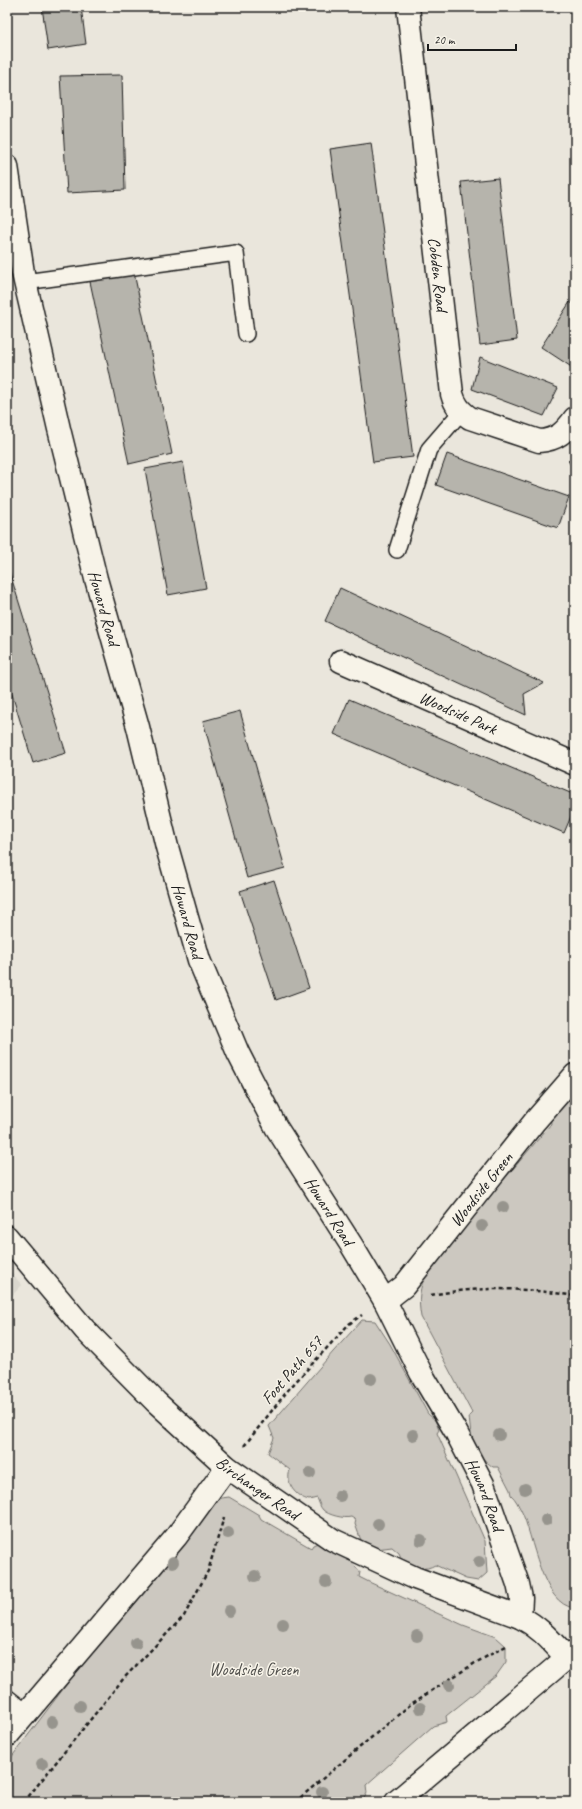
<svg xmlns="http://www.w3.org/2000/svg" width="582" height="1809" font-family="Caveat,sans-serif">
<rect width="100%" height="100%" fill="#eae6dc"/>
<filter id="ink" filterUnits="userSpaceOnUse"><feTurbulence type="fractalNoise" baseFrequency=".025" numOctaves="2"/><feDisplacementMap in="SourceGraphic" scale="8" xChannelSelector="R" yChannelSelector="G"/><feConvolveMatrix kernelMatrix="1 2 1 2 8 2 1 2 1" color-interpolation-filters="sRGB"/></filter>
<g filter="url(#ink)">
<path fill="#dad7ce" d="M7 1268 22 1285 7 1301Z"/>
<path fill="#ccc8c0" stroke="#74726e" d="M568 1093 574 1095 575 1094V1608C541 1605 534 1536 521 1510 518 1505 516 1499 511 1495L510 1490 498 1467H493C473 1453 471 1439 469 1416L472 1413 421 1317C418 1300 419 1288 427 1272L492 1186 497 1188 551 1124 550 1117Z
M362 1320 375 1321 390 1344 428 1414 435 1420 439 1430 437 1433 485 1541 487 1573 478 1581 466 1579 435 1565C425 1571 415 1568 404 1564L399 1553 392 1547 376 1549 362 1543 355 1524 356 1520 351 1517C344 1519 328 1515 323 1510 320 1507 319 1502 317 1498L309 1500C296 1497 285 1484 290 1470L268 1453 274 1438 269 1426 333 1352Z
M229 1497 259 1515 261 1519 311 1548 313 1545C315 1544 320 1542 322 1543 335 1544 353 1563 360 1572L359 1577 369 1582 463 1625 496 1637 506 1646V1662L496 1676 446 1716 447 1722 433 1726 366 1785 367 1793 362 1802H7V1763L73 1676 163 1571 159 1566 214 1499Z"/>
<path fill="#b6b4ac" stroke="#1c1c1c" d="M42 7H81L86 44 48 50Z
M122 75 125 190 67 193 60 76Z
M371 143 413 457 373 462 330 149Z
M498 178 517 340 480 345 461 182Z
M133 268 172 454 129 464 89 277Z
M570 302 575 305V366L573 368 541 347Z
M480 357 558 388 544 416 472 389Z
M447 454 569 497 558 528 436 485Z
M183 462 206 588 168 595 145 469Z
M7 564 66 753 33 763 7 678Z
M340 588 544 683 524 694 526 715 325 621Z
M349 699 575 795V807L564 833 334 734Z
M240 711 285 868 247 878 203 721Z
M274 880 309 988 276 1000 240 891Z"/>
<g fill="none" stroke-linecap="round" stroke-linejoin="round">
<defs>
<path id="service" d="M25 282 236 253 246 334
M397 550 429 449 461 412
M7 1697 26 1712"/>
<g id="minor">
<path id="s1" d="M408 7 452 394C455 405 460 411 470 418L539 441C557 440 565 432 575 418"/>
<path id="s2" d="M7 166 23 273 59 429 96 579 138 727 167 847 199 960 238 1053 276 1127 352 1246 385 1301 421 1373 456 1432 483 1484 518 1584 521 1598 520 1617"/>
<path id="s3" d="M341 661 575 764"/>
<path id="s4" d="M385 1301 404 1286 535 1121 575 1075"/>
<path d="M7 1736 176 1537 227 1467"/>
</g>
<g id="tertiary">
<path id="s5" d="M7 1237 85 1330 156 1402 227 1467 333 1540 415 1578 520 1617C541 1628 551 1641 567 1658"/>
</g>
<path id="secondary" d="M396 1802 575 1651"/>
</defs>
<use href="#service" stroke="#1c1c1c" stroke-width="18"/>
<use href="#minor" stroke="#1c1c1c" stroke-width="25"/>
<use href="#tertiary" stroke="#1c1c1c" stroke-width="25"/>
<use href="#secondary" stroke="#1c1c1c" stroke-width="25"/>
<path stroke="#1c1c1c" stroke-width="2.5" stroke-dasharray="4 3" stroke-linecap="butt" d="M569 460 575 472
M431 1295C479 1286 527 1288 575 1296
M244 1446 289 1389 349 1324 362 1315
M24 1802 124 1678 184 1616 208 1571 224 1517
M295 1802 411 1704 475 1663 506 1646"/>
<use href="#service" stroke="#f7f3e8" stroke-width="15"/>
<use href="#minor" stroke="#f7f3e8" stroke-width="22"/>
<use href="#tertiary" stroke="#f7f3e8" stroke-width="22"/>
<use href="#secondary" stroke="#f7f3e8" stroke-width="22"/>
</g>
<g fill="#96948d">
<circle cx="503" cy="1207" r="6"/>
<circle cx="482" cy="1226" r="6"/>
<circle cx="371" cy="1379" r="6"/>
<circle cx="413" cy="1435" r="6"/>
<circle cx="499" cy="1435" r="6"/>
<circle cx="310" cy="1473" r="6"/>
<circle cx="525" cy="1489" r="6"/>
<circle cx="340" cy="1496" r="6"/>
<circle cx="546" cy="1520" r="6"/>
<circle cx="378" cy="1524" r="6"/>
<circle cx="228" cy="1533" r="6"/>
<circle cx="421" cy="1540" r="6"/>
<circle cx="173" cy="1562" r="6"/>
<circle cx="479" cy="1562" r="6"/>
<circle cx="255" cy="1576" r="6"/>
<circle cx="326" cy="1582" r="6"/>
<circle cx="229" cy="1611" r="6"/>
<circle cx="283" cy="1624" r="6"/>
<circle cx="417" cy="1636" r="6"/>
<circle cx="136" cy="1643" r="6"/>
<circle cx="449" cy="1685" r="6"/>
<circle cx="80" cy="1706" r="6"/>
<circle cx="420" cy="1708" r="6"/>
<circle cx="52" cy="1722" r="6"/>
<circle cx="42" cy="1764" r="6"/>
<circle cx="322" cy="1792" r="6"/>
</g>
</g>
<g text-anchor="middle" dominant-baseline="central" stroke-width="3" stroke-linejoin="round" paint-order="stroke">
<g font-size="17" fill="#1c1c1c" stroke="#f7f3e8">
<text stroke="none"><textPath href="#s1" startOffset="269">Cobden Road</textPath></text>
<text stroke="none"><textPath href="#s2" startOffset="453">Howard Road</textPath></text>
<text stroke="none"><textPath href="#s3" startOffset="128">Woodside Park</textPath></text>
<text stroke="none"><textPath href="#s2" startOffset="777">Howard Road</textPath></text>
<text stroke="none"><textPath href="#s4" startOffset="148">Woodside Green</textPath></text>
<text stroke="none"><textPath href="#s2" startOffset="1101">Howard Road</textPath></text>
<text transform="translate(292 1370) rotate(-49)">Foot Path 657</text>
<text stroke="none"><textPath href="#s5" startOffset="356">Birchanger Road</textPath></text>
<text stroke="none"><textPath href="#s2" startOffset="1425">Howard Road</textPath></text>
</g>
<g font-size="17" fill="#51504d" stroke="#f7f3e8">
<text x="254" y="1669">Woodside Green</text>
</g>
</g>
<rect width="582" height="1809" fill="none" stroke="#f7f3e8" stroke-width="24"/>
<rect x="12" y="12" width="558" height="1785" fill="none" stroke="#1c1c1c" stroke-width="1.5" filter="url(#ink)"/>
<path d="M428 44v6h88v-6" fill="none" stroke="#1c1c1c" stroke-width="2"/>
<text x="434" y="44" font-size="12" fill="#1c1c1c" stroke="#f7f3e8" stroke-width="3" paint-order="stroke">20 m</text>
</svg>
